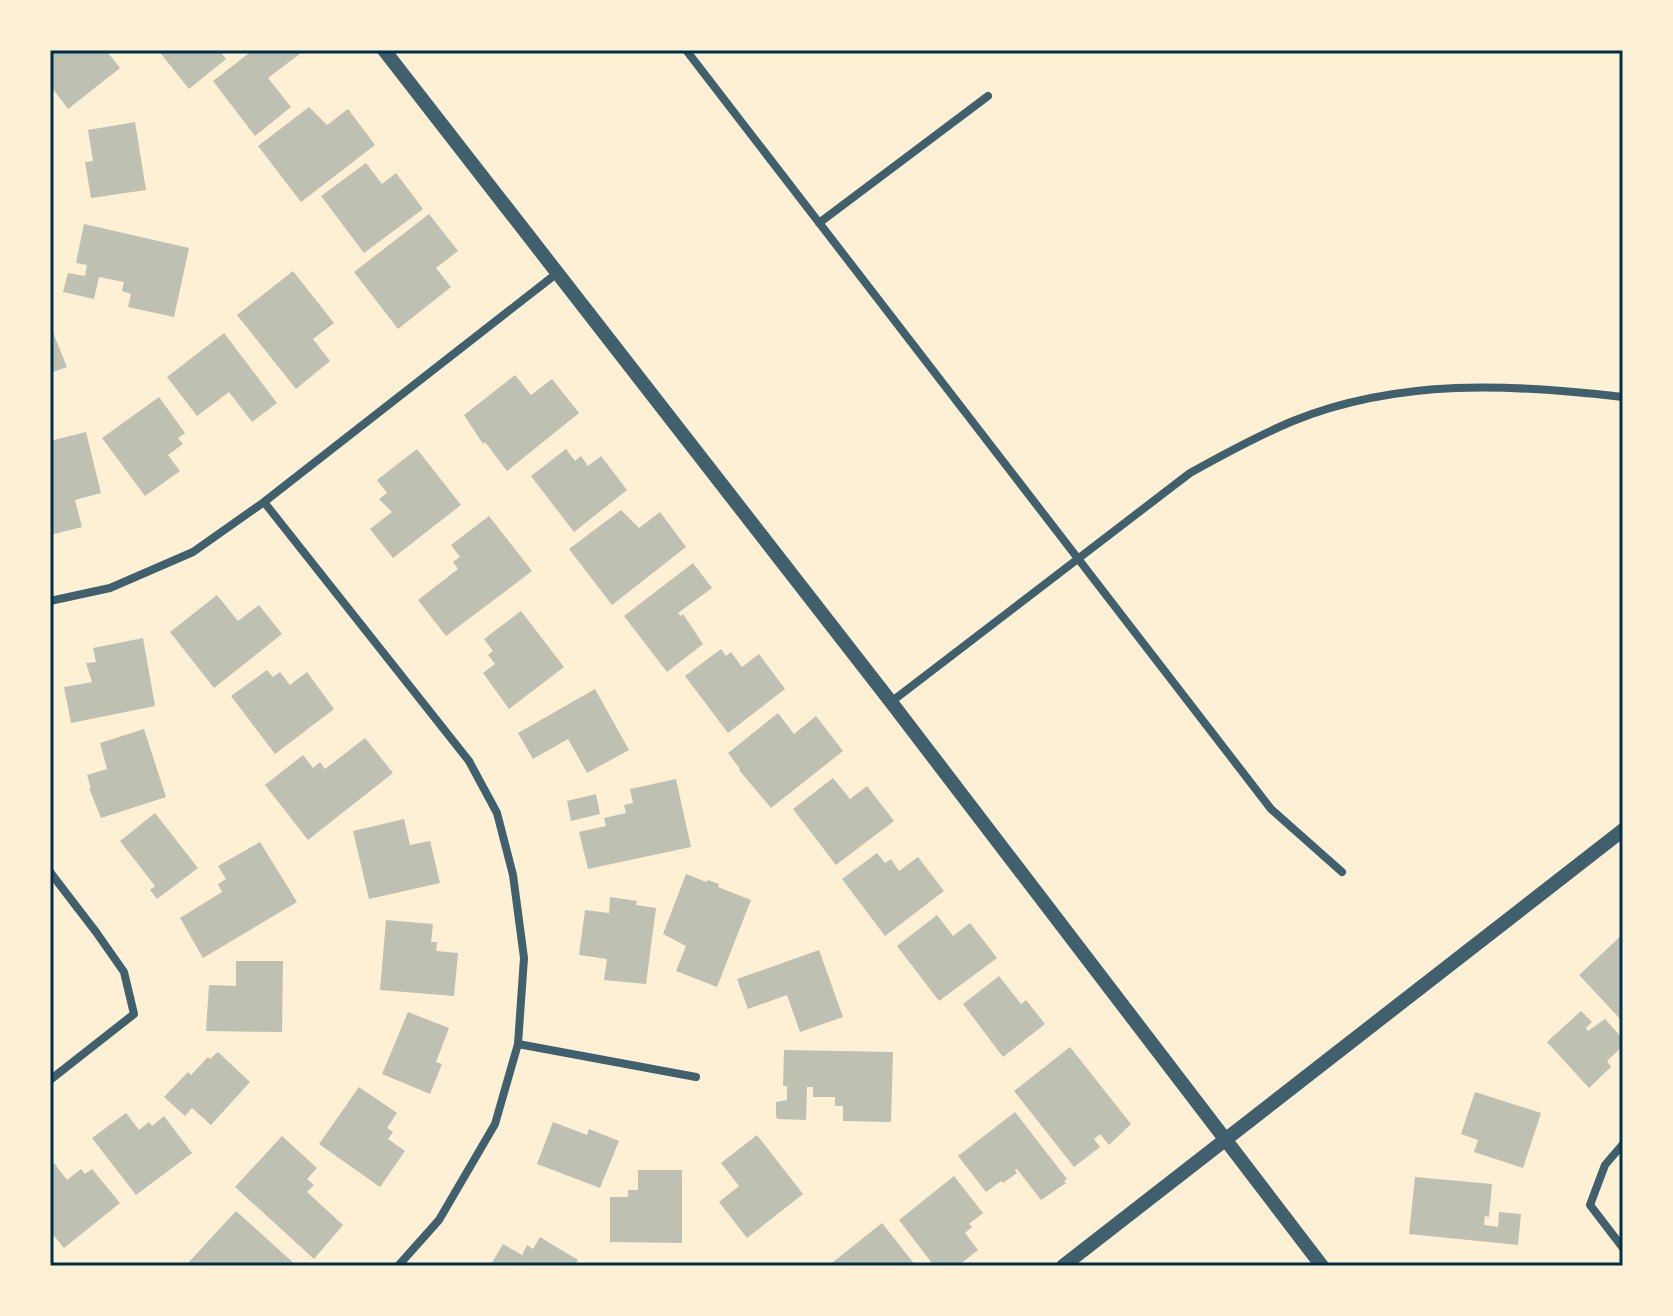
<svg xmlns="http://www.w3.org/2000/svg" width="1673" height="1316" font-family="Montserrat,sans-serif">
<rect width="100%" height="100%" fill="#fdf0d5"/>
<path fill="#bec0b2" d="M50 50H106L120 68 68 109 53 89 50 92Z
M158 50H219L226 59 189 89Z
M253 50H299L301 53 268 78 291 107 255 136 213 81Z
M309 107 327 125 348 109 375 145 301 202 258 146Z
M135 122 146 190 91 198 85 162 93 161 88 130Z
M366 163 382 184 396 173 423 209 364 253 321 196Z
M429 214 458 251 436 268 451 287 398 329 354 272Z
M84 224 189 248 174 317 128 307 131 294 122 291 124 282 99 277 94 299 63 292 68 273 85 276 87 265 76 263Z
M293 271 334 323 313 339 330 361 296 389 237 315Z
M50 325 67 367 50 373Z
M224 333 277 403 252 422 229 392 197 416 167 377Z
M515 375 531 395 552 379 579 413 507 471 485 442 483 444 464 415Z
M159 397 185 433 178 438 183 444 168 455 180 471 145 496 102 438Z
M86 432 101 493 75 500 82 527 50 535V441Z
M417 449 461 505 393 558 370 529 392 512 379 499 387 493 377 480Z
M566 449 575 461 581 456 588 466 601 456 627 490 574 532 531 476Z
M621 510 639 528 660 512 686 547 612 605 569 549Z
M489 516 532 571 446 636 418 600 458 569 453 562 460 557 451 545Z
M693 563 712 588 678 613 681 616 683 614 703 644 667 672 624 616Z
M217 595 238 621 259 605 282 634 214 688 170 632Z
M521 611 564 667 509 709 483 673 495 664 488 655 493 651 484 639Z
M143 638 155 706 71 723 64 687 92 682 86 663 96 662 93 648Z
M721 649 726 656 731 652 742 667 759 654 785 689 728 733 685 676Z
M267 670 273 677 280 672 290 685 307 672 334 709 275 754 231 696Z
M595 689 629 750 587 773 568 739 533 759 518 733Z
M778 713 794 734 816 716 843 751 771 808 739 770 740 769 728 753Z
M144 729 166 797 101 818 89 788H91L87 775 107 769 100 743Z
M365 738 393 773 308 840 265 785 303 755 313 768 320 762 325 769Z
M833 778 850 799 867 786 894 821 836 865 793 809Z
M676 779 691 847 588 869 579 832 606 826 604 818 626 813 624 805 633 803 630 789Z
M596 794 600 814 571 821 567 801Z
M155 813 198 868 157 899 150 890 155 886 120 841Z
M404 819 410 845 430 841 440 883 369 899 353 831Z
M260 842 297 902 203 958 180 918 222 892 218 884 226 879 218 866Z
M877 853 885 863 891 859 899 871 918 857 944 891 885 936 842 879Z
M686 874 706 882 708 880 719 884 718 887 751 900 717 987 676 971 686 946 663 934Z
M610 897 637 901 636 905 656 908 646 984 604 980 607 959 579 955 585 910 609 913Z
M937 915 953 936 970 923 997 958 939 1001 897 946Z
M386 920 433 924 431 942H437L436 951 458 953 454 996 380 990Z
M1623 934V1022L1579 975Z
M819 950 843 1017 800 1032 787 995 748 1009 737 979Z
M236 961H283L282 1032 206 1031 209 985 236 986Z
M999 976 1021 1004 1026 1000 1045 1024 1003 1057 963 1004Z
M1581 1011 1592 1022 1586 1028 1588 1031 1605 1019 1623 1039V1046L1607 1061 1611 1067 1589 1088 1547 1042Z
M408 1012 449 1028 436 1062 442 1064 430 1094 382 1074Z
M1070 1047 1131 1124 1109 1145 1100 1134 1094 1139 1100 1147 1074 1167 1014 1091Z
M784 1050 893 1052 891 1122 843 1121V1106H835V1097H813V1087H807L806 1120 778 1119 776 1117V1102L787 1100V1086H783Z
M218 1052 250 1082 211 1125 192 1108 185 1116 164 1097 188 1072 191 1075 208 1057 210 1059Z
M359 1087 397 1113 387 1128 393 1132 388 1139 405 1151 380 1187 319 1144Z
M1475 1092 1541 1113 1523 1168 1474 1152 1478 1140 1461 1134Z
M1015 1112 1067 1179 1064 1181 1066 1183 1041 1200 1017 1169 1015 1170 1017 1173 1003 1183 1001 1181 986 1192 958 1156Z
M126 1113 139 1130 149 1122 152 1126 164 1116 192 1153 136 1195 92 1138Z
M553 1122 587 1135 589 1129 619 1141 600 1188 537 1164Z
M757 1135 803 1194 747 1238 719 1202 739 1186 721 1163Z
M282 1136 317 1168 307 1179 314 1185 307 1192 343 1225 314 1259 235 1187Z
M54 1163 67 1180 81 1169 85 1174 92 1169 120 1203 64 1248 50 1231V1166Z
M638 1170H682V1243L610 1242V1197H628V1190H638Z
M954 1176 983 1213 969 1224 972 1227 965 1233 978 1250 958 1266H934L899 1220Z
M1415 1177 1492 1184 1489 1217 1485 1216 1484 1225 1498 1227 1499 1212 1521 1214 1518 1245 1409 1234Z
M236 1211 297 1266H192L188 1263Z
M882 1223 916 1266H828Z
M540 1237 578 1260 574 1266H490L503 1244 522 1255 527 1245 533 1249Z"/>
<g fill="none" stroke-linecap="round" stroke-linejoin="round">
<path stroke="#3f606c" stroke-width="8" d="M686 50 1271 809 1342 872
M819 223 988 96
M264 502 469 761 497 813 513 875 524 958 518 1044 495 1124 439 1220 398 1266
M50 601 110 588 193 552 264 502 556 274
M891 702 1190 473C1224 454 1257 436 1293 421 1399 378 1512 384 1623 397
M50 872 96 932 124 972 134 1014 50 1080
M518 1044 696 1077
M1623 1144 1605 1165 1590 1205 1623 1248"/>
<path stroke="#3f606c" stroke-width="14" d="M384 50 891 702 1322 1266
M1063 1266 1623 830"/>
</g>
<rect width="1673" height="1316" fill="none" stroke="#fdf0d5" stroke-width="104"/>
<rect x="52" y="52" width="1569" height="1212" fill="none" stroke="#003049" stroke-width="3"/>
</svg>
